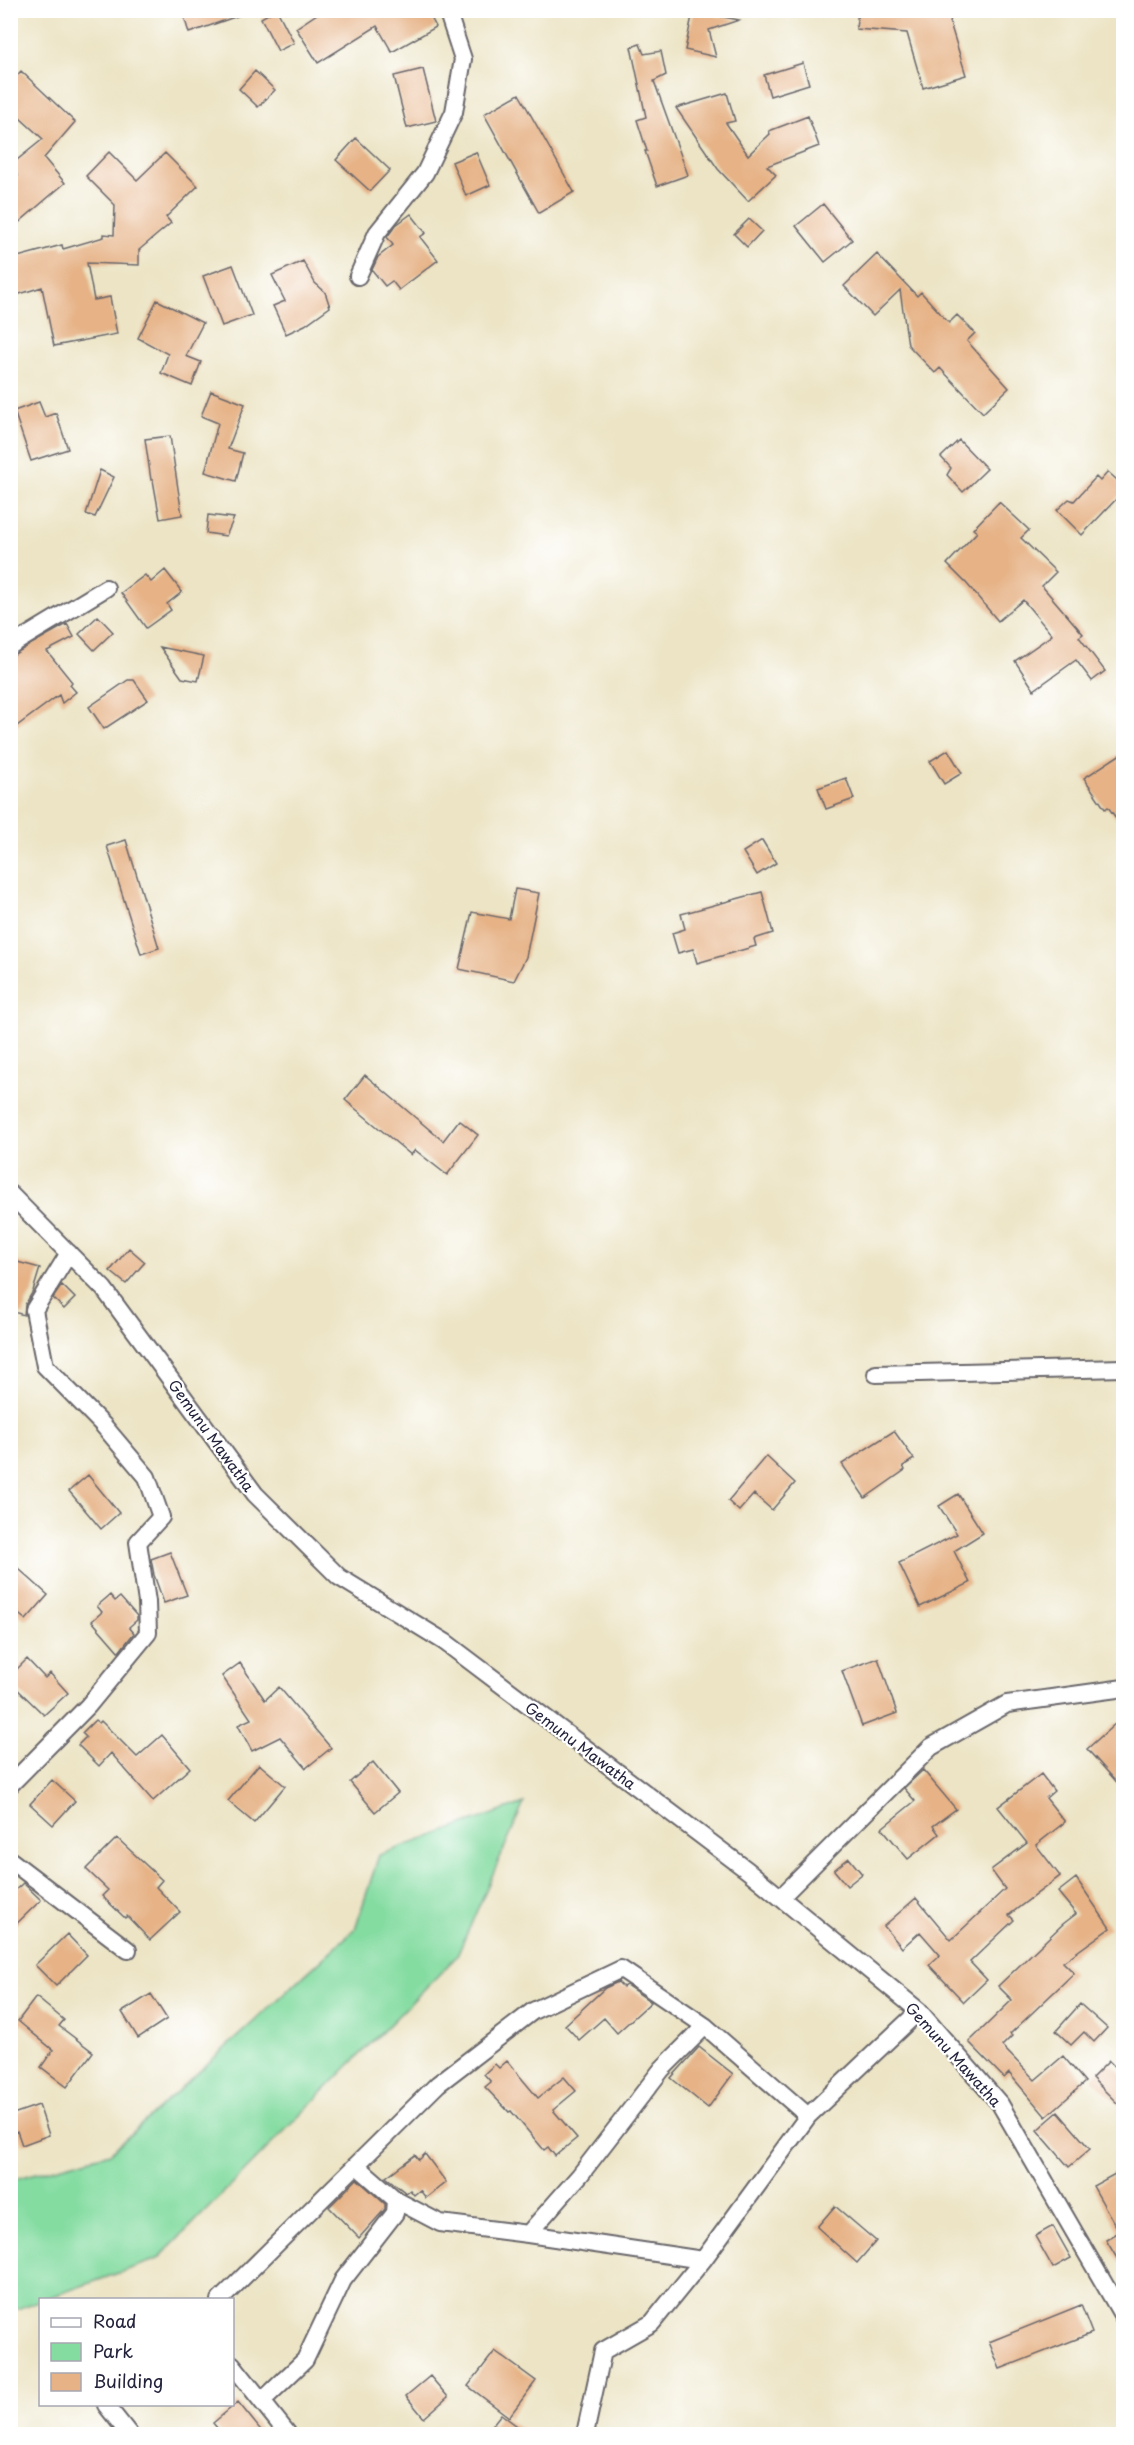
<svg xmlns="http://www.w3.org/2000/svg" width="1134" height="2445" font-family="'Playpen Sans',sans-serif">
<rect width="100%" height="100%" fill="#fff"/>
<filter id="ink" filterUnits="userSpaceOnUse"><feTurbulence type="fractalNoise" baseFrequency=".0167" numOctaves="2"/><feDisplacementMap in="SourceGraphic" scale="12" xChannelSelector="R" yChannelSelector="G"/><feConvolveMatrix kernelMatrix="1 2 1 2 8 2 1 2 1" color-interpolation-filters="sRGB"/></filter>
<filter id="wash" filterUnits="userSpaceOnUse"><feTurbulence type="fractalNoise" baseFrequency=".008" numOctaves="4" result="noise"/><feDisplacementMap in="SourceGraphic" scale="24" xChannelSelector="R" yChannelSelector="G"/><feGaussianBlur stdDeviation="1.35" result="paint"/><feColorMatrix in="noise" values="0 0 0 0 0 0 0 0 0 0 0 0 0 0 0 0 0 1.4 0 .05"/><feComposite in="paint" operator="in"/></filter>
<g filter="url(#wash)">
<rect width="100%" height="100%" fill="#ece4c5"/>
<path fill="#84dca1" stroke="#537f6e" stroke-width="1.5" d="M524 1803 457 1956 158 2259 11 2311V2180L110 2153 355 1929 379 1855Z"/>
<g id="blocks">
<path fill="#e6b286" d="M182 10H245L246 13 189 33Z
M275 10H277L294 43 278 51 261 18Z
M323 10H427L436 27 392 52 377 26 318 63 296 28Z
M858 10H952L950 23 966 75 923 88 907 33 856 29Z
M693 11 739 20 709 30 716 57 685 50Z
M640 44 644 54 661 51 666 75 654 81 688 175 657 186 645 151H647L637 120 646 117 631 47Z
M803 63 809 84 770 96 764 75Z
M423 69 436 121 407 128 394 76Z
M21 71 75 122 44 158 65 183 10 230V182L18 176 13 170 16 168 12 164 43 139 10 109V83Z
M255 71 275 90 258 107 239 89Z
M727 93 735 121 726 123 748 155 770 134 769 131 808 116 819 146 767 166 776 175 748 201 718 169 676 108Z
M519 94 574 192 539 213 484 114Z
M356 138 390 170 370 191 336 160Z
M109 152 137 180 165 153 198 186 166 217 171 223 139 250V265L87 263 94 300 110 297 117 334 54 346 42 287 10 297V259L62 245 63 249 104 237V234L114 235 115 205 86 176Z
M476 152 490 185 466 196 452 162Z
M823 204 852 240 825 262 796 226Z
M411 214 426 233 420 237 438 260 399 290 392 281 385 286 372 270 378 257 393 245 387 237 396 225Z
M749 219 762 231 747 247 734 234Z
M877 254 917 296 921 292 949 323 957 315 975 333 967 341 1009 388 983 413 940 368 935 373 908 345 900 290 873 316 844 286Z
M303 261 315 283 325 292 330 307 305 325 286 334 273 306 285 301 272 275Z
M233 265 252 315 222 326 203 276Z
M157 300 203 323 186 356 201 362 192 386 161 373 168 354 138 338Z
M211 391 245 404 228 449 243 453 236 481 205 472 218 423 201 416Z
M39 402 45 417 56 413 68 449 31 461 14 411Z
M170 436 182 515 160 519 153 480H151L145 439Z
M959 440 987 469 963 492 947 475 951 468 941 457Z
M100 470 114 477 95 517 86 514Z
M1108 472 1124 486V491L1082 535 1057 510 1069 499 1074 501 1096 477 1100 481Z
M999 502 1029 530 1021 538 1056 572 1042 586 1083 634 1079 637 1105 671 1092 681 1076 660 1034 690 1015 661 1052 635 1023 600 998 621 967 584 947 564 977 532 973 529Z
M208 515 234 518 226 536 206 533Z
M165 570 182 592 167 604 171 610 146 628 121 593 145 575 151 582Z
M98 616 113 632 94 650 79 634Z
M67 624 74 637 47 651 72 682 70 685 76 692 62 703 59 695 10 731V656Z
M160 647 204 656 198 681 182 678Z
M128 680H134L148 700 104 729 89 707Z
M948 750 962 773 944 784 930 761Z
M1124 752V829L1108 807 1105 809 1084 778Z
M846 778 854 799 826 809 818 788Z
M126 840 159 948 141 954 107 846Z
M762 840 776 863 757 875 743 852Z
M515 889 539 893 526 957 514 981 459 969 472 912 509 919Z
M762 892 773 933 754 939 756 946 697 963 693 949 678 953 672 933 685 929 681 914Z
M365 1075 443 1141 459 1120 478 1135 447 1175 415 1150 411 1155 345 1100Z
M129 1248 145 1262 126 1284 110 1271Z
M10 1260 40 1268 33 1291 25 1305 24 1315 10 1311Z
M62 1285 75 1298 64 1309 53 1298Z
M894 1431 914 1459 903 1466 905 1470 865 1498 842 1464Z
M766 1456 795 1483 772 1510 754 1494 739 1511 728 1501Z
M88 1475 119 1513 101 1529 69 1491Z
M958 1494 983 1533 954 1551 970 1583 920 1607 899 1563 957 1534 939 1506Z
M170 1552 187 1595 164 1603 154 1575 151 1559Z
M10 1561 48 1595 26 1620 10 1607Z
M110 1595 115 1601 120 1597 137 1616V1620L129 1627 134 1633 119 1652 92 1621 102 1612 97 1606Z
M878 1658 897 1713 862 1726 842 1671Z
M27 1659 45 1678 50 1673 68 1693 44 1715 10 1682V1676Z
M240 1663 265 1700 279 1687 331 1748 306 1768 280 1737 252 1751 238 1725 251 1719 222 1676Z
M95 1720 99 1723 101 1721 137 1757 162 1735 190 1768 153 1801 111 1753 99 1766 78 1745 86 1737 82 1733Z
M1116 1723 1124 1731V1790L1087 1749Z
M373 1762 398 1793 375 1812 350 1782Z
M259 1764 285 1786 254 1823 228 1801Z
M923 1770 956 1809 933 1826 939 1834 908 1859 882 1828 915 1801 904 1788Z
M1041 1774 1054 1791 1046 1798 1065 1822 1036 1845 1060 1876 1009 1915 1014 1920 970 1962 987 1980 964 2002 929 1965 940 1955 920 1932 902 1948 884 1926 916 1898 951 1940 1005 1889 991 1870 1027 1843 998 1807Z
M52 1780 75 1801 53 1825 30 1804Z
M117 1838 162 1880 156 1887 180 1912 150 1940 127 1916 125 1918 102 1896 108 1890 86 1869Z
M849 1858 862 1874 847 1886 834 1870Z
M1076 1878 1110 1928 1063 1962 1074 1973 1010 2034 1012 2036 1002 2046 1035 2080 1063 2056 1085 2082 1046 2117 1009 2073 1004 2078 969 2042 1012 2000 998 1986 1063 1924 1076 1914 1058 1892Z
M23 1883 41 1900 10 1930V1895Z
M67 1934 87 1955 56 1986 35 1965Z
M618 1982 623 1987 626 1985 651 2002 617 2033 604 2018 579 2040 565 2025 605 1988Z
M151 1994 167 2019 138 2038 122 2012Z
M36 1997 64 2020 59 2026 93 2052 67 2087 41 2067 53 2050 18 2021Z
M1080 2004 1107 2028 1094 2042 1084 2032 1071 2045 1056 2031Z
M699 2047 733 2074 708 2108 671 2078Z
M507 2061 538 2098 564 2077 576 2091 553 2110 577 2138 555 2156 548 2147 544 2150 511 2111 509 2112 485 2087 491 2082 484 2074 495 2064 499 2068Z
M1109 2061 1124 2076V2110L1092 2078Z
M39 2105 49 2135 22 2145 17 2131 10 2134V2115Z
M1058 2112 1090 2149 1069 2167 1037 2130Z
M425 2154 446 2182 426 2198 420 2190 414 2195 410 2190 406 2193 386 2177 415 2155 419 2160Z
M1124 2169V2270L1106 2240 1119 2232 1093 2186Z
M357 2179 385 2204V2209L359 2238 329 2207Z
M835 2206 876 2241 857 2263 817 2227Z
M1053 2226 1071 2258 1053 2268 1035 2236Z
M1081 2305 1092 2333 1000 2369 989 2342Z
M495 2351 536 2381 509 2417 468 2386Z
M430 2376 448 2397 424 2418 406 2396Z
M238 2402 264 2434H222L213 2423Z
M501 2414 528 2434H485Z"/>
</g>
</g>
<g filter="url(#ink)">
<use href="#blocks" fill-opacity="0" stroke="#69666b" stroke-width="1.5"/>
<g fill="none" stroke-linecap="round" stroke-linejoin="round">
<defs>
<path id="street" d="M358 276 377 233 425 173 454 112 463 59 447 10
M10 646 106 588
M10 1194 104 1289 255 1494 339 1577 445 1642 747 1870 919 2011 1000 2104 1124 2318
M876 1374 1124 1368
M10 1785 88 1706 148 1633 147 1602 138 1542 161 1517 147 1477 103 1425 45 1366 34 1310 69 1253
M10 1860 128 1950
M781 1897 931 1747 1007 1704 1124 1688
M396 2200 440 2223 528 2234 703 2260
M528 2234 580 2175 662 2069 705 2026
M220 2300 438 2084 533 2011 621 1969 705 2026 808 2116 919 2011
M232 2364 288 2434
M262 2401 305 2360 343 2280 395 2213 396 2200 356 2165
M106 2405 129 2434
M585 2434 603 2351 652 2323 703 2260 808 2116"/>
</defs>
<use href="#street" stroke="#69666b" stroke-width="20"/>
<use href="#street" stroke="#fff" stroke-width="16"/>
</g>
</g>
<g text-anchor="middle" dominant-baseline="central" stroke-width="4.5" stroke-linejoin="round" paint-order="stroke">
<g font-size="15" fill="#22223b" stroke="#fff">
<text transform="translate(212 1435) rotate(54)">Gemunu Mawatha</text>
<text transform="translate(581 1745) rotate(37)">Gemunu Mawatha</text>
<text transform="translate(954 2054) rotate(48)">Gemunu Mawatha</text>
</g>
</g>
<rect width="1134" height="2445" fill="none" stroke="#fff" stroke-width="36"/>
<rect x="39" y="2298" width="195" height="108" fill="#ffffff" stroke="#a7a7b1" stroke-width="1.5"/>
<rect x="51" y="2318" width="30" height="9" fill="#ffffff" stroke="#a7a7b1" stroke-width="1.5"/>
<text x="93" y="2328" font-size="18" fill="#22223b">Road</text>
<rect x="51" y="2343" width="30" height="18" fill="#84dca1" stroke="#a7a7b1" stroke-width="1.5"/>
<text x="93" y="2358" font-size="18" fill="#22223b">Park</text>
<rect x="51" y="2373" width="30" height="18" fill="#e6b286" stroke="#a7a7b1" stroke-width="1.5"/>
<text x="93" y="2388" font-size="18" fill="#22223b">Building</text>
</svg>
